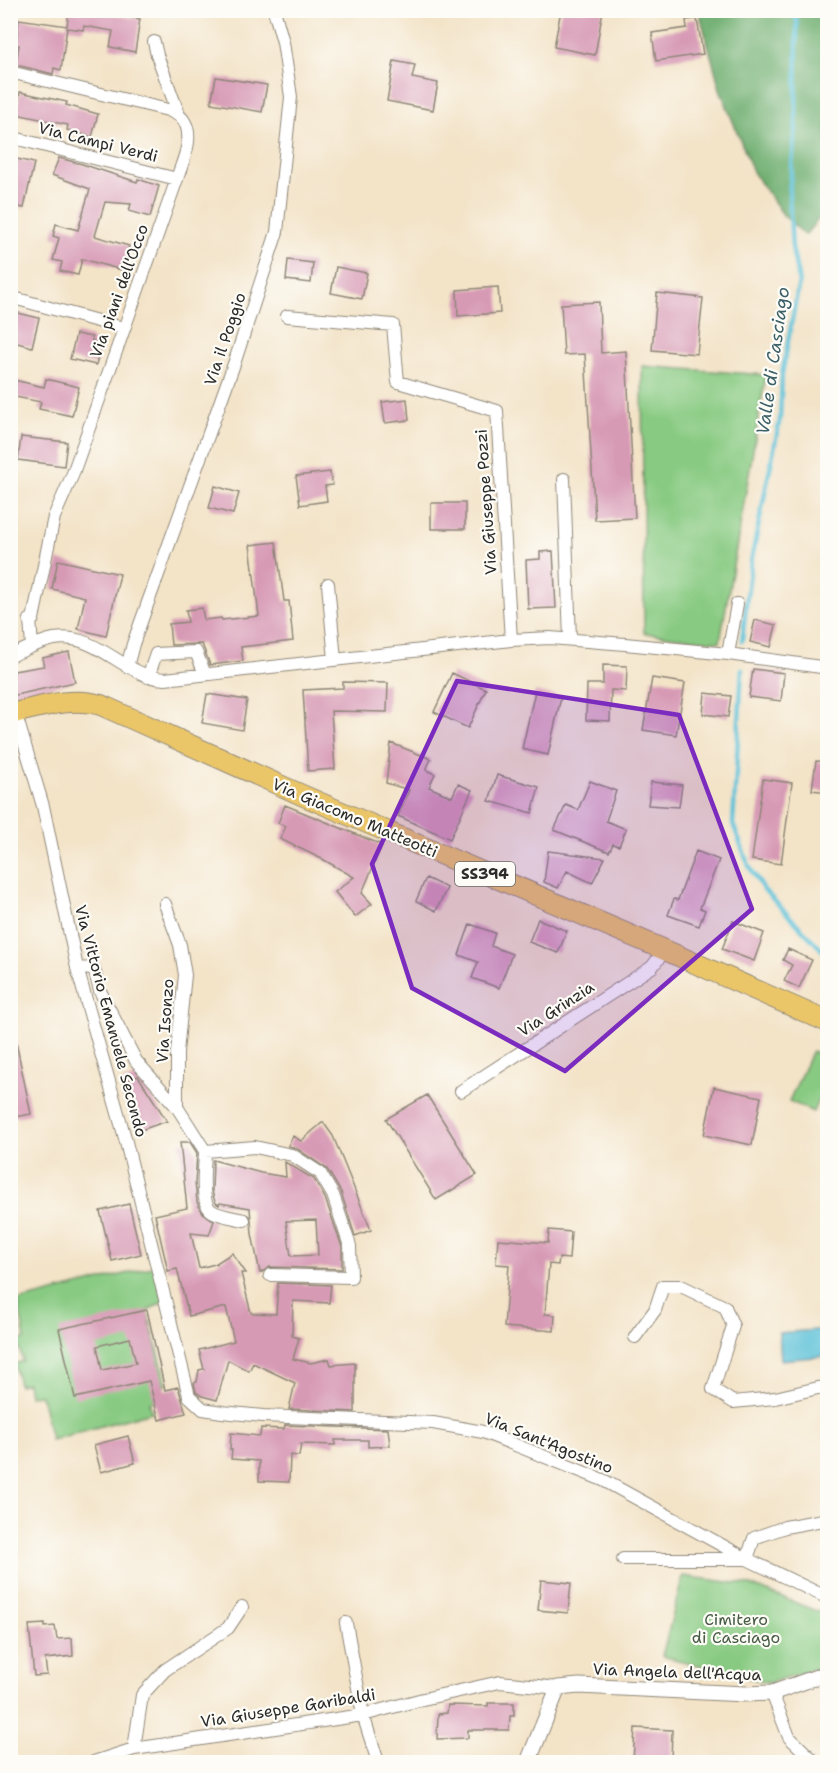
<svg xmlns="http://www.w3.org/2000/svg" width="838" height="1773" font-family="'Shantell Sans',sans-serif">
<rect width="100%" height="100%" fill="#fdfcf7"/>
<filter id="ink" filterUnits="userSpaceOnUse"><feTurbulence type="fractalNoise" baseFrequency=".0167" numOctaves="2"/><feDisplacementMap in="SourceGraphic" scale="12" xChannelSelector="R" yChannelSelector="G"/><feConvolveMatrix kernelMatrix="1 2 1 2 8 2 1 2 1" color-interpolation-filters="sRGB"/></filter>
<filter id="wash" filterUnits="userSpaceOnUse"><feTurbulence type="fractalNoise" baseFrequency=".008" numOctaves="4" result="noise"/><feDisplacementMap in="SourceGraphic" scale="24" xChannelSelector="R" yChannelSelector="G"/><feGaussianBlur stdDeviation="1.35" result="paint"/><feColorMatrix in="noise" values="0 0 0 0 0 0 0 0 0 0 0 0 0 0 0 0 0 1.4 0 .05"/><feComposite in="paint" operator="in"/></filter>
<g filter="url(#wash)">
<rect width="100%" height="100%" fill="#f3e3c7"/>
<path fill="#88ca82" stroke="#5a7a56" stroke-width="1.5" d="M642 366 766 375 720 642 644 633Z
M812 1051 828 1057 827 1080 813 1112 789 1101Z
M156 1266 164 1301 147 1311 167 1384 162 1387 165 1399 149 1402 152 1412 51 1440 41 1395 29 1396 27 1383 19 1385 14 1364 23 1361 17 1341 25 1339 18 1301Z
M683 1576 750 1585 827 1615V1665L769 1683 662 1656Z"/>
<path fill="#6eae70" stroke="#4c6c4e" stroke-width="1.5" d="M699 11H827V209L805 235 784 216 753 172 720 89Z"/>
<path fill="#5bc1d8" stroke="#437682" stroke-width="1.5" d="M827 1329V1356L781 1360 779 1333Z"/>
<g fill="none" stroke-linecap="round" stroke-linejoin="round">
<path stroke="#5bc1d8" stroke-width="4.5" d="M742 641 751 562 780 419 782 374 799 282 792 247 789 193 796 125 797 23 794 10
M742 669 733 824 749 866 763 889 828 956"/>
</g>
<g id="blocks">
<path fill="#d79ab5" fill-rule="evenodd" d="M69 10H95L94 12 140 19 135 52 110 47 113 31 84 26 83 30 67 28 61 70 54 68 53 74 16 65 19 45H16L19 19 67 26Z
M561 10H603L595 55 554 47Z
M697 19 703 54 656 61 652 33 687 28 686 20Z
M394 61 415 65 412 78 438 83 433 110 387 101Z
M216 77 267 85 262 112 211 103Z
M20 92 67 102 66 105 98 114 92 137 67 130 68 125 16 114Z
M59 158 82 164 137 182 138 179 159 186 150 217 129 211 131 204 105 202 95 236 129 246 122 270 82 259 78 275 60 271 62 262 53 260 59 238 53 236 56 224 78 230 90 189 52 175Z
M17 159 34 163 24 208 10 205V175H13Z
M288 260 313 263 311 283 286 280Z
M336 267 367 273 362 299 331 293Z
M498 287 500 313 458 316 457 290Z
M657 293 703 298 697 354 652 350Z
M599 302 601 353 626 351 635 518 595 520 585 354 564 355 561 304Z
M10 311 39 318 32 347 10 341Z
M76 334 92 337V341L101 343 96 365 70 359Z
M10 379 44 387 46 379 79 387 72 416 39 409 41 402 10 396Z
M407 399 409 420 385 423 382 402Z
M21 437 67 442 64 466 18 460Z
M330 472 332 485 325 486 327 501 300 505 296 476Z
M215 486 239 493 233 514 209 508Z
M431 503H465V529H431Z
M276 542 284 601H289L293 641 241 647 243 661 210 665 202 644 171 645 169 624 188 622 186 610 202 608 204 620 221 618 222 620 259 616 250 545Z
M553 551 556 608 528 609 526 560 540 559V552Z
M58 560 120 574 106 636 78 629 85 597 52 589Z
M755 620 776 625 771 647 750 642Z
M69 652 75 682 11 696 14 671 44 666 42 658Z
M603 665 627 666 626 691 611 690 610 721 586 720 587 684H603Z
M753 669 784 673 781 701 749 697Z
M452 673 486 689 468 728 434 712Z
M652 678 685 683 676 735 643 730Z
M343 682 388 683 387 712 331 711 335 769 308 771 303 690 343 688Z
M535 691 561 697 548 755 522 749Z
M705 693 731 696 728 717 703 714Z
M207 694 247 700 242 730 202 723Z
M391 743 431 759 426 770 435 774 429 787 452 797 458 784 472 790 450 839 398 816 409 790 386 783Z
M816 761 828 762V792L812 790Z
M497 775 539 787 532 813 489 801Z
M763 779 792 783 781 864 752 860Z
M590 781 616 791 606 821 626 829 619 846 613 844 609 852 554 830 566 805 578 810Z
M651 782 682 785 679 807 648 805Z
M285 805 382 845 362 893 372 904 355 917 335 892 354 877 324 860 280 839 286 826 278 823Z
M548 851 605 858 592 883 567 871 558 888 544 882Z
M696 851 719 860 700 908 705 910 699 926 668 915 674 899 678 900Z
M426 878 447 888 436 911 416 901Z
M538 919 567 931 558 953 529 942Z
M733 921 764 933 754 961 722 949Z
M470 924 495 933 491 946 512 954 499 988 472 978 478 962 459 955Z
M788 949 812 960 799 988 784 981 792 965 783 960Z
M16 1042 31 1114 10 1118V1043Z
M138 1076 167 1121 138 1131 123 1082Z
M714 1087 761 1097 752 1145 704 1135Z
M427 1095 477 1175 436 1200 386 1119Z
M323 1122 333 1136 371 1230 355 1236 341 1192 327 1169 296 1148 288 1146 293 1136 301 1141Z
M180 1142H190L197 1153 195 1183 197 1202 202 1212 214 1221 209 1235 191 1233 199 1268 215 1264 232 1253 246 1273H241L251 1313 276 1314 278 1283 331 1285 329 1303 293 1301 292 1336 299 1338 293 1359 311 1363 329 1359 331 1365 355 1363V1412L289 1409 295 1383 253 1363 249 1371 228 1360 217 1400 202 1396 196 1392 194 1383 197 1382 199 1370 204 1369 199 1350 234 1341 226 1307 189 1316 177 1269 168 1271 155 1215 187 1208Z
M213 1160 261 1173 286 1177 285 1162 314 1179 325 1198 342 1247V1269L270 1267 260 1273 252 1234 250 1208 220 1203 219 1205 215 1202 212 1191ZM316 1220 318 1255 291 1256 286 1221Z
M129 1204 141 1254 112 1261 100 1211Z
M549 1230 571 1232 569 1259 559 1258 558 1265 549 1264 545 1314 555 1315 554 1331 504 1327 509 1265 496 1264 498 1239 548 1243Z
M147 1310 165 1390 178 1387 186 1413 159 1420 149 1381 75 1398 59 1329ZM130 1338 136 1363 102 1370 97 1346Z
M285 1425 388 1429 390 1446 368 1447V1440H335V1445L301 1444 299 1456 290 1455 289 1482 259 1481V1461L231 1459 232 1450H230L231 1433 260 1436 261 1428 284 1429Z
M128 1436 135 1463 101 1472 94 1445Z
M541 1580 571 1583 568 1613 538 1610Z
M45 1624V1627L55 1626 57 1639 72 1638 73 1656 45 1659 47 1675 34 1676 29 1625Z
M488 1703H514V1716H510L509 1730H468V1738L437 1739 438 1714 447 1713 448 1705 488 1706Z
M635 1728 672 1730 671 1762H633Z"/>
</g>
</g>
<g filter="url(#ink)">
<use href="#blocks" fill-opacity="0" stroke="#8f8779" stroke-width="1.5"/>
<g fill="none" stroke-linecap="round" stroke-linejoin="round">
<defs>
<path id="minor" d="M154 42 157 55 179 115
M10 72 168 110C174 113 181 115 184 121 195 138 182 162 177 179L72 476 54 517 33 619 30 620 32 646
M10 137 177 179
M10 297 123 328
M287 316 393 325 398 382 497 411 511 640
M564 479 570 639
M328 584 335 660
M728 654 737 604
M10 656C25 650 38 642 54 639 98 632 123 677 165 679L511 640 550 638 625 644 728 654 828 668
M127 667 133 644 234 364 277 232 291 97 283 42 274 10
M148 677 156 654 196 652 205 674
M15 712 43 806 77 968 125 1138 189 1396 203 1409 222 1412 263 1416 433 1423 483 1432 603 1480 747 1559 828 1598
M165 904 180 945 185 975 177 1052V1107
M77 968 94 969 100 991 136 1061 177 1107 205 1151 255 1147 292 1155 320 1173 333 1195 350 1246 351 1277 270 1275
M461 1091 652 967 665 950
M205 1151C205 1165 199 1203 212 1211 219 1216 236 1218 244 1220
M635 1337 655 1310 663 1286H681L725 1307 733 1326 713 1389 733 1402 775 1398 818 1388 828 1387
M623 1559H747L754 1538 785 1527 828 1519
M346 1623 363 1715 378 1762
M772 1693 789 1737 815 1762
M134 1749 142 1695 165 1670 228 1628 242 1607
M94 1762 134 1749 363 1715 423 1699 500 1682 558 1688"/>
<path id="tertiary" d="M528 1762 558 1688 579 1686 745 1694 772 1693 828 1673"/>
<path id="primary" d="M10 714C40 707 72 696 101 705L304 796 665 950 828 1022"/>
</defs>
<use href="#minor" stroke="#8f8779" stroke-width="14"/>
<use href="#tertiary" stroke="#8f8779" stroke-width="17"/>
<use href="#primary" stroke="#8f8779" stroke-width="22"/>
<use href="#minor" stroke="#fff" stroke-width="12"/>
<use href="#tertiary" stroke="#fff" stroke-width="15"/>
<use href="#primary" stroke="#ebc669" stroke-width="20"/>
</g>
</g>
<path fill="#7b2cbf" fill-opacity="0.2" stroke="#7b2cbf" stroke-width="4.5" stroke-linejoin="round" d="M457 681 679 715 752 909 565 1071 412 988 372 864Z"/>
<g text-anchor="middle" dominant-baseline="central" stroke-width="4.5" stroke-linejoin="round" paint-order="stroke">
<rect fill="#fdfcf7" stroke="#6a6a68" stroke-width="1.5" x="455" y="862" width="60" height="24" rx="4.5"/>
<g font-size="15" font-weight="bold" fill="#2b2b2b">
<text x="485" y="874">SS394</text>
</g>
<g font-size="16" fill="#2b2b2b" stroke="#fdfcf7">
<text transform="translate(98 142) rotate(14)">Via Campi Verdi</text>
<text transform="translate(119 291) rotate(-70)">Via piani dell'Occo</text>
<text transform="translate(225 339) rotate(-71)">Via il Poggio</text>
<text transform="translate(486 502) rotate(-94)">Via Giuseppe Pozzi</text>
<text transform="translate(355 818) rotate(23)">Via Giacomo Matteotti</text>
<text transform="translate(556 1009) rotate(-33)">Via Grinzia</text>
<text transform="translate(111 1021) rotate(75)">Via Vittorio Emanuele Secondo</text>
<text transform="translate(165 1021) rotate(-86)">Via Isonzo</text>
<text transform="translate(549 1443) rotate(22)">Via Sant'Agostino</text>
<text transform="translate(677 1672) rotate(2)">Via Angela dell'Acqua</text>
<text transform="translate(288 1708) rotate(-9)">Via Giuseppe Garibaldi</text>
</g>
<g font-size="16" fill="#475b45" stroke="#fdfcf7">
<text x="736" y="1619">Cimitero<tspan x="736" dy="18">di Casciago</tspan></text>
</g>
<g font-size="18" font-style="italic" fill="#3c6068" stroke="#fdfcf7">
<text transform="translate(773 361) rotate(-82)">Valle di Casciago</text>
</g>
</g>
<rect width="838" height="1773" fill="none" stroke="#fdfcf7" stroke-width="36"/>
</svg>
